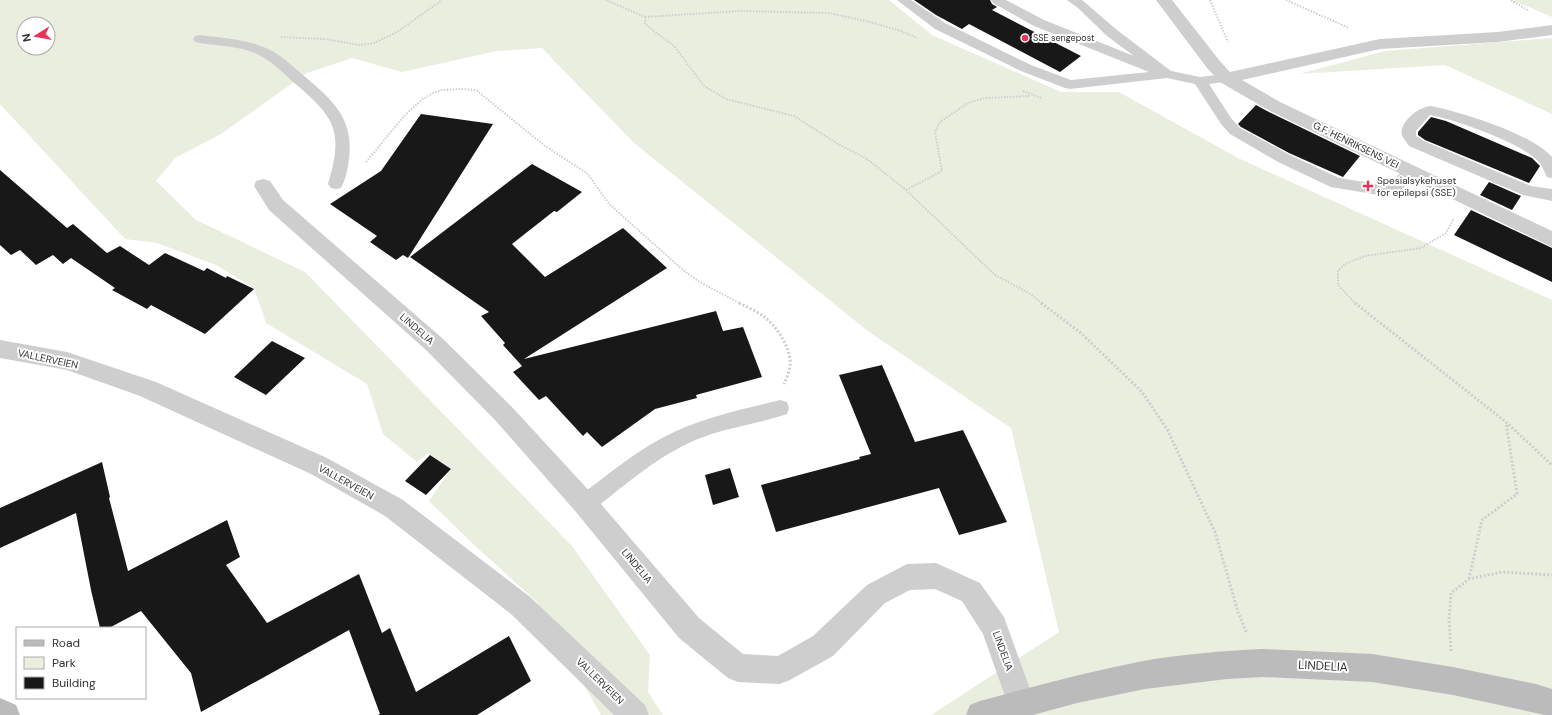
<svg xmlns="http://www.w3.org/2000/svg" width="1552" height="715" font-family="'DM Sans',sans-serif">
<rect width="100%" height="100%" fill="#fff"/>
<path fill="#e9eedf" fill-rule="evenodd" d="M0 0H889L932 35 1061 92H1119L1238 158 1552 300V715H931L1059 632 1011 428 869 332 634 143 542 48 497 51 402 72 352 58 307 73 221 134 175 158 156 181 196 220 305 272 572 546 650 655 648 692 663 715H601L537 602 473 544 429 501 451 469 428 453 417 462 383 434 367 384 266 323 254 288 216 265 157 243 125 239 0 104ZM24 24H48V48H24Z
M1512 0H1552V17Z
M1552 38V114L1445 65 1299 74 1385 51Z"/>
<path fill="#181818" d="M914 0H990L992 4 997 7 992 10 1081 56 1060 72 969 24 962 29 936 15Z
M1256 105 1267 111 1360 156 1343 177 1289 153 1241 127 1238 124Z
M421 114 493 124 408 258 403 255 396 260 370 242 377 236 330 204 381 171Z
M1431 117 1446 121 1532 158 1540 166 1529 183 1425 140 1418 135V132Z
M532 164 582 192 557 212 554 211 512 244 545 277 623 228 667 268 524 359 716 311 723 331 743 327 762 377 696 395 697 398 655 409 602 447 587 432 583 436 546 396 539 400 513 372 522 366 503 345 505 343 481 316 489 312 410 257Z
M0 170 67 228 73 224 107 253 120 246 149 265 165 253 204 271 207 268 226 278 227 276 254 289 205 334 151 305 147 309 112 290 115 288 71 258 63 264 53 255 36 265 20 250 11 255 0 245Z
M1489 182 1521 196 1512 210 1480 195Z
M1471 210 1552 248V282L1454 235Z
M272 341 305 358 266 395 234 377Z
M882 365 915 442 963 430 1007 522 959 535 939 488 776 532 761 485 860 459 859 457 871 454 839 375Z
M430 455 451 469 426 495 405 481Z
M102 462 110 497 109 498 128 571 227 520 240 557 226 565 267 623 359 574 382 633 390 628 416 692 509 636 531 681 477 715H378L380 714 349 630 201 712 191 673 141 611 109 628H100L91 590 76 513 0 548V508Z
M730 468 739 497 713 505 705 475Z"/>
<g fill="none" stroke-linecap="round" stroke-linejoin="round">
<path stroke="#cecece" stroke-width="2" stroke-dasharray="1.5 1.5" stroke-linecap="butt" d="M606 0 645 17V24L675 47 704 86 726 99 794 116 838 144 867 159 906 190 995 275 1029 293 1043 304
M1210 0 1228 42
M1286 0 1349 28
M1511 0 1529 11
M645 17 740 11 829 13 870 22 901 31 917 38
M281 37 324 39 360 45 374 43 397 32 442 0
M1023 91 1041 98
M366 162 405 115 423 99 433 93 442 90 460 89 476 90 545 146 587 173 610 205 683 270 698 281 741 304
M906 190 942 171 935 132 940 122 968 103 985 98 1030 96
M1356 304 1338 285V271L1345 264 1365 256 1421 248 1446 233 1454 218"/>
<path stroke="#cecece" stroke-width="3" stroke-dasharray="2 2" stroke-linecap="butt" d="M739 303C747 307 756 311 763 316 775 324 789 345 790 360 791 368 787 377 784 384
M1041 303 1081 333 1142 392 1167 429 1215 532 1238 612 1247 634
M1355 303 1506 422 1552 465
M1469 579 1482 520 1517 494 1506 422
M1451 651 1449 620 1451 593 1469 579 1502 572 1552 575"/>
<path fill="#cecece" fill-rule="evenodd" d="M897 0H911L945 23 1031 65 1071 80 1149 72 1034 26 993 3 991 0H1006L1044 20 1134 56 1107 36 1078 8 1067 0H1082L1117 30 1171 71 1200 77 1226 74 1231 75 1233 78 1231 81 1209 84 1231 118 1240 128 1288 154 1339 178 1384 185C1396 181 1403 165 1417 169L1420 173 1417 177 1398 192 1385 196 1331 187 1278 162 1230 134 1221 124 1195 84 1167 78 1070 89 1065 88 1021 71 935 29Z
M200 35C222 38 245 39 266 48 280 54 291 65 303 75 331 99 354 117 349 158 348 168 346 179 341 188L336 189 331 188 328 184C345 128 333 116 291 80 278 68 266 56 249 51 232 45 213 46 195 42L193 39 195 36Z
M1431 106C1461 112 1532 134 1552 157V178L1547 177C1544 172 1543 167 1540 163 1523 143 1456 120 1430 115L1416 131V136L1424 141 1531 186 1552 189V201L1523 195 1409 146 1402 136C1398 123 1419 106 1431 106Z
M780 400 787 402 789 408 787 414C758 424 727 427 698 439 659 455 626 484 592 511L585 513 578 511 575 504 578 497C609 474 639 448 674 432 708 416 744 409 780 400Z"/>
<path fill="#cecece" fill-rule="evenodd" d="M1156 0H1172L1219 60 1230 72 1380 39 1498 32 1552 25V35L1498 42 1380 49 1242 80 1280 102 1552 231V247L1268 110 1220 82 1207 68Z
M263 179 270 181 283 200 442 338 511 406 594 496 699 618 743 654 778 656 813 636 867 585 907 564 936 563 980 583 1004 617 1035 703 1031 713C1024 715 1018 715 1011 713L983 634 962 601 935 589 910 590 885 603 833 656 790 680 780 684 738 682 728 678 679 638 576 512 495 420 426 350 269 210 254 186 256 181Z
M0 340 67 352 156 382 327 458 403 500 529 596 645 705 649 715H614L511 614 385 516 311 474 140 396 67 370 0 358Z"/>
<path fill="#bbb" fill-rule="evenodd" d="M1262 649 1372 654 1453 667 1536 684 1552 689V715H1545L1453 695 1372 682 1262 677 1227 679 1145 689 1077 703 1033 715H966L970 705 980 701C1034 686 1088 672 1143 661 1182 654 1223 651 1262 649Z
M0 698 16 705 20 715H0Z"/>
</g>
<g fill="#e73458" stroke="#fff" stroke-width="1.5">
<circle cx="1025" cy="38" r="4"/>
<path d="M1366 180h4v4h4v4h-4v4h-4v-4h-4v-4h4z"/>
</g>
<g text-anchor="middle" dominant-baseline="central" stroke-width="4" stroke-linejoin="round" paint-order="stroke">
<g font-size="9" fill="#313131" stroke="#fff" text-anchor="start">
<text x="1033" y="38">SSE sengepost</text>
</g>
<g font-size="10" fill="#313131" stroke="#fff">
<text transform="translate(1356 145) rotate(26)">G.F. HENRIKSENS VEI</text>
<text transform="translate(417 329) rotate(41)">LINDELIA</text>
<text transform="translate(48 359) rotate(12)">VALLERVEIEN</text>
<text transform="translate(346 482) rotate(29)">VALLERVEIEN</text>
<text transform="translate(637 566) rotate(50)">LINDELIA</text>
<text transform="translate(1003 651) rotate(70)">LINDELIA</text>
<text transform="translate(600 681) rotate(44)">VALLERVEIEN</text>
</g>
<g font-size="10" fill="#313131" stroke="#fff" text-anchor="start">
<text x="1377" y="180">Spesialsykehuset<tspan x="1377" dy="12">for epilepsi (SSE)</tspan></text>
</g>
<g font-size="12" fill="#313131" stroke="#fff">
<text transform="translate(1323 666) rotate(3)">LINDELIA</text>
</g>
</g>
<rect x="16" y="627" width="130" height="72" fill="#ffffff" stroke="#adadad"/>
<rect x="24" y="640" width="20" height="6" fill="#bbbbbb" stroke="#adadad"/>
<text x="52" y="647" font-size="12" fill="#313131">Road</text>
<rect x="24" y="657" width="20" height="12" fill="#e9eedf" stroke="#adadad"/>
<text x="52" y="667" font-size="12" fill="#313131">Park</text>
<rect x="24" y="677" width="20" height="12" fill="#181818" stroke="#adadad"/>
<text x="52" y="687" font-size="12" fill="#313131">Building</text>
<g transform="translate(36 36) rotate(259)"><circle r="19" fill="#ffffff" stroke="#adadad"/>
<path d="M0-3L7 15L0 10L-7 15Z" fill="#e73458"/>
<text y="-6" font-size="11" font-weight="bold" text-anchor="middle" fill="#313131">N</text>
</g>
</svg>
